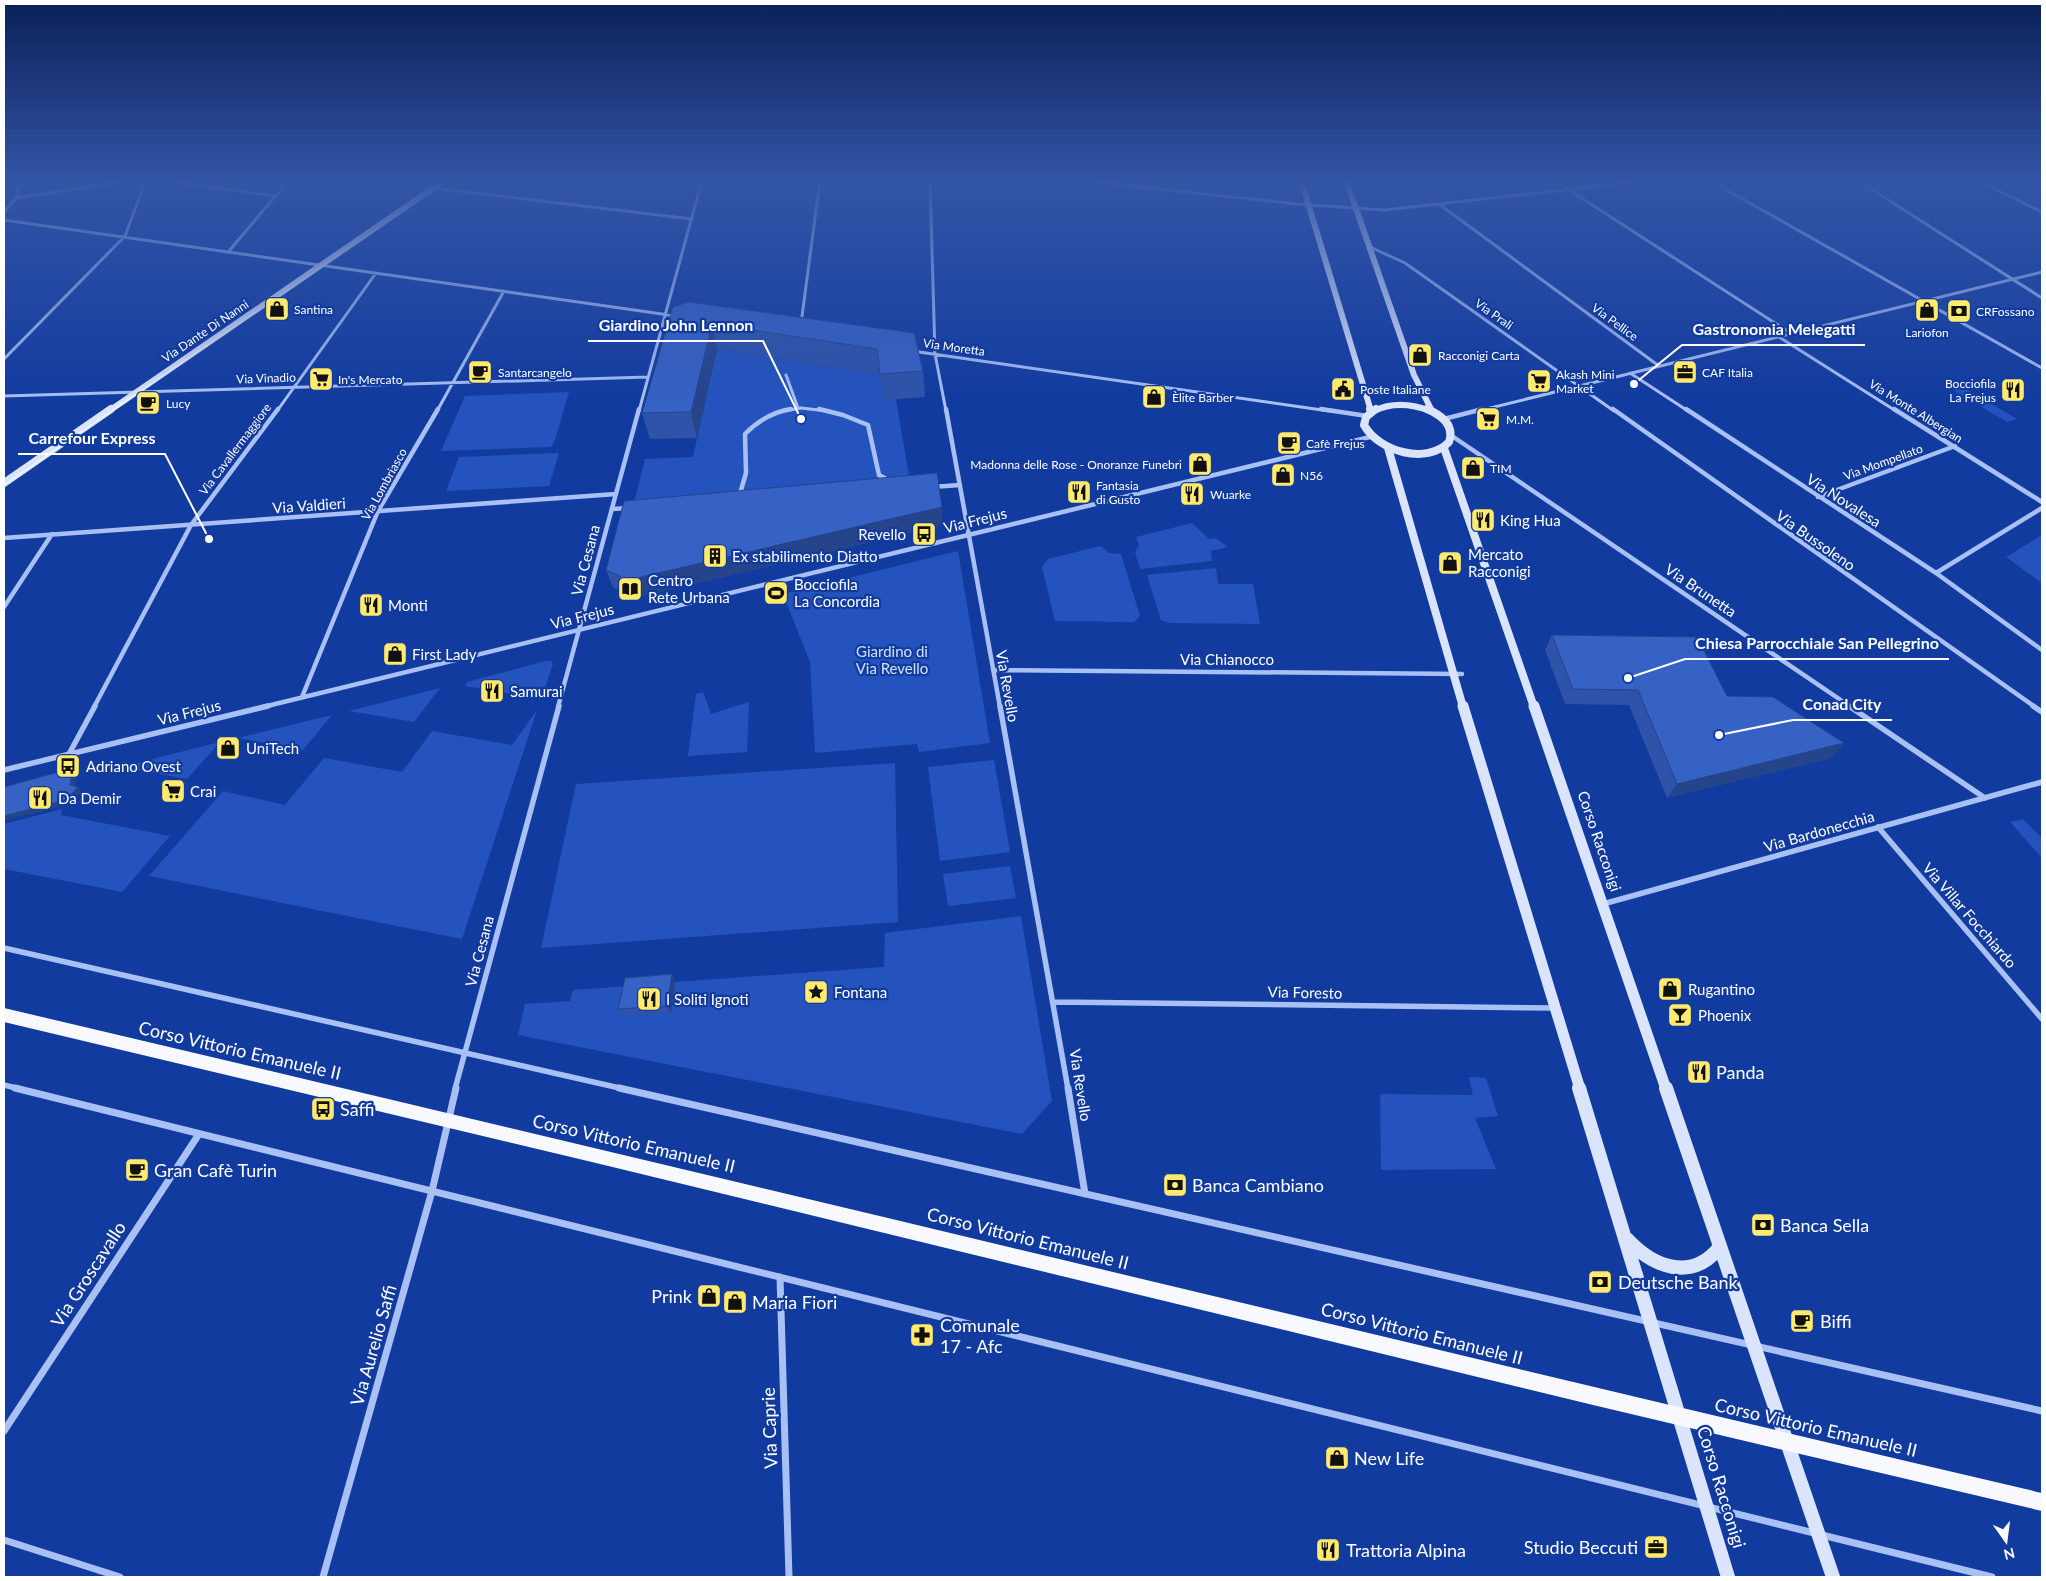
<svg xmlns="http://www.w3.org/2000/svg" width="2046" height="1581" font-family="Lato,sans-serif">
<rect width="100%" height="100%" fill="#123b9f"/>
<path fill="#2453be" d="M717 349 880 375 896 399 912 493 630 519 645 459 693 457Z
M1963 387 2017 419 2007 422 1953 390Z
M569 392 555 440 551 447 441 451 465 396Z
M559 453 549 486 446 491 459 457Z
M1192 523 1209 539 1216 538 1228 547 1211 551 1212 561 1140 569 1135 552 1139 545 1136 537Z
M2042 535V583L2006 557Z
M1100 546 1109 553 1121 554 1140 616 1134 622 1055 621 1042 567 1048 559Z
M958 551 990 743 919 752 917 744 815 753 810 662 783 594Z
M1216 568 1218 584H1253L1260 624 1170 623 1161 620 1147 575Z
M545 661H551L553 664 541 699 465 686 467 682Z
M440 688 414 722 349 711Z
M703 692 711 714 749 702 747 752 688 756 696 694Z
M537 710 462 939 149 876 223 791 285 805 324 758 402 772 432 731 512 745Z
M332 715 303 750 238 738Z
M220 742 187 779 121 767Z
M994 760 1010 852 940 861 928 767Z
M895 763 898 922 541 948 576 784Z
M62 809 61 815 170 836 122 892 4 869V824Z
M2023 819 2042 838V858L2010 822Z
M1010 866 1016 898 948 906 943 874Z
M1021 916 1052 1101 1022 1134 518 1035 525 1004 570 1001 573 990 629 986 670 1013 675 982 884 967 885 933Z
M1469 1077 1486 1078 1498 1116 1475 1118 1496 1169 1381 1170 1380 1094 1473 1095Z"/>
<g fill="none" stroke-linecap="round" stroke-linejoin="round">
<path stroke="#a9c0f5" stroke-width="3" d="M162 180 276 196
M930 180 935 354 946 411
M1076 180 1297 204 1384 210 1653 180
M1559 180 1569 190 1792 334
M1709 180 2042 368
M1857 180 2042 298
M1977 180 2042 212
M433 188 692 219
M16 198 134 180
M1439 204 1659 366
M4 212 16 198 21 180
M4 220 676 316
M1370 247 1405 263 1614 411
M229 251 289 180
M801 324 820 180
M1779 337 1896 411
M912 351 1329 411
M4 359 125 236 146 180
M1630 373 1688 411
M786 375 798 408
M4 396 648 377
M277 411 376 273
M437 411 504 291
M639 411 702 180
M784 411 801 408 827 411
M1478 411 2042 272"/>
<path stroke="#a9c0f5" stroke-width="4.5" d="M819 409 843 415 868 425 879 475 890 481
M946 409 1000 707
M1321 409 1367 416
M1613 409 2035 707
M1686 409 1936 573 2042 650
M1894 409 2042 502
M1444 419 1483 409
M1452 436 1851 707
M932 487 960 485
M739 497 746 473 745 434C758 421 772 412 791 409
M1818 497 1955 446
M612 509 629 508
M4 538 616 494
M1936 573 2042 508
M4 607 52 534
M993 670 1462 674
M302 697 378 511 438 409
M94 707 191 525 278 409
M263 707 1370 437
M558 707 639 409"/>
<path stroke="#a9c0f5" stroke-width="5.5" d="M1000 706 1068 1089
M1849 706 1985 798
M2033 706 2042 712
M69 754 95 706
M4 770 268 706
M1878 827 2042 1019
M1603 904 2042 782
M4 948 624 1089
M1054 1002 1555 1008
M4 1085 20 1089
M455 1089 559 706"/>
<path stroke="#a9c0f5" stroke-width="7" d="M15 1088 1992 1577
M619 1088 2042 1411
M1068 1088 1085 1194
M780 1277 789 1577
M4 1431 199 1134
M4 1540 120 1577
M323 1577 432 1191 456 1088"/>
<path stroke="#dae4fd" stroke-width="6" d="M1301 180 1371 411
M1346 180 1414 375 1432 411
M109 411 445 180
M1374 411C1392 402 1412 404 1430 411"/>
<path stroke="#dae4fd" stroke-width="8" d="M1370 409 1371 412
M1376 409 1366 417 1364 425C1379 452 1427 465 1449 442 1455 425 1441 415 1427 409
M1388 448 1463 707
M1444 448 1534 707
M4 483 111 409"/>
<path stroke="#dae4fd" stroke-width="11" d="M1463 706 1580 1089
M1534 706 1666 1089"/>
<path stroke="#dae4fd" stroke-width="14" d="M1579 1088 1728 1577
M1666 1088 1833 1577
M1627 1239C1653 1267 1691 1282 1719 1248"/>
<path fill="#f7f9ff" fill-rule="evenodd" d="M4 1008C684 1168 1362 1333 2042 1493V1511L1593 1405 596 1163 4 1022Z"/>
<path stroke="#fff" stroke-width="1" d="M4 485 447 180"/>
</g>
<path fill="#2e53a9" d="M673 307 914 333 923 371 925 397 883 400 880 375 717 349 697 438 650 439 642 413Z
M943 525 634 598 613 587 606 570Z
M1552 635 1727 696 1832 758 1667 798 1629 705 1565 704 1545 650Z
M675 982 671 1013 623 1016 618 1009Z"/>
<path fill="#26448a" d="M712 324 717 349 697 438 691 412Z
M942 507 943 525 634 598 628 580Z
M1844 743 1832 758 1667 798 1677 784Z
M73 768 77 773 74 789 70 785Z
M78 787 83 791 70 804 4 821V816Z
M672 974 675 982 671 1013 667 1006Z"/>
<path fill="#3661c5" stroke="#26448a" d="M689 302 914 333 923 371 880 374 877 349 712 324 691 412 642 413 673 307Z
M937 473 942 507 628 580 606 570 624 501Z
M1552 635 1697 637 1727 696 1773 697 1844 743 1677 784 1638 690 1573 689Z
M73 768 70 785 78 787 66 800 4 816V787Z
M672 974 667 1006 618 1009 625 978Z"/>
<linearGradient id="sky" x2="0" y2="1"><stop stop-color="#0a2057"/><stop offset="0.45" stop-color="#3355a6"/><stop offset="1" stop-color="#3355a6" stop-opacity="0"/></linearGradient>
<rect width="2046" height="402" fill="url(#sky)"/>
<defs>
<symbol id="shop-square" viewBox="-11 -11 22 22"><rect x="-9" y="-9" width="18" height="18" rx="4" fill="#ffea6d" stroke="#123b9f"/><path d="M-5-2.5h2.3a2.7 3.5 0 0 1 5.4 0H5L5.5 6h-11ZM-1.5-2.5h3a1.5 2.3 0 0 0-3 0Z" fill="#111"/></symbol>
<symbol id="bank-square" viewBox="-11 -11 22 22"><rect x="-9" y="-9" width="18" height="18" rx="4" fill="#ffea6d" stroke="#123b9f"/><path d="M-6-4H6V4H-6ZM0-2.3a2.3 2.3 0 1 0 0 4.6a2.3 2.3 0 1 0 0-4.6Z" fill="#111"/></symbol>
<symbol id="cafe-square" viewBox="-11 -11 22 22"><rect x="-9" y="-9" width="18" height="18" rx="4" fill="#ffea6d" stroke="#123b9f"/><path d="M-5.5-4.5H6V0H3Q3 3.5 0 3.5H-2.5Q-5.5 3.5-5.5 0ZM3-3.2v2h1.7v-2ZM-6 4.5H4V6H-6Z" fill="#111"/></symbol>
<symbol id="office-square" viewBox="-11 -11 22 22"><rect x="-9" y="-9" width="18" height="18" rx="4" fill="#ffea6d" stroke="#123b9f"/><path d="M-6-3h4V-5.5h4V-3h4V5H-6ZM-1-4.5V-3h2v-1.5ZM-6 0V1H6V0Z" fill="#111"/></symbol>
<symbol id="supermarket-square" viewBox="-11 -11 22 22"><rect x="-9" y="-9" width="18" height="18" rx="4" fill="#ffea6d" stroke="#123b9f"/><path d="M-6-5.5h2.5l.6 2H6L4.5 2H-2.5L-4.4-4H-6ZM-1.5 3.2a1.3 1.3 0 1 0 .1 0ZM3 3.2a1.3 1.3 0 1 0 .1 0Z" fill="#111"/></symbol>
<symbol id="civic-square" viewBox="-11 -11 22 22"><rect x="-9" y="-9" width="18" height="18" rx="4" fill="#ffea6d" stroke="#123b9f"/><path d="M-.6-6.5H3V-4.5H.6V-3L4-1V1h2V6H-6V1h2V-1L-.6-3ZM-1.2 2.5V6h2.4V2.5Z" fill="#111"/></symbol>
<symbol id="restaurant-square" viewBox="-11 -11 22 22"><rect x="-9" y="-9" width="18" height="18" rx="4" fill="#ffea6d" stroke="#123b9f"/><path d="M-5-6h1v4h1v-4h1v4h1v-4h1v5L-1.5 .5V6h-2V.5L-5-1ZM5-6V6H3V1.5H1.5Q1.5-4 5-6Z" fill="#111"/></symbol>
<symbol id="bus-square" viewBox="-11 -11 22 22"><rect x="-9" y="-9" width="18" height="18" rx="4" fill="#ffea6d" stroke="#123b9f"/><path d="M-5-6H5V4H4V6H2V4H-2V6H-4V4H-5ZM-3.5-4V0h7V-4ZM-3.5 1.2v1.5H-2V1.2ZM2 1.2v1.5H3.5V1.2Z" fill="#111"/></symbol>
<symbol id="building-square" viewBox="-11 -11 22 22"><rect x="-9" y="-9" width="18" height="18" rx="4" fill="#ffea6d" stroke="#123b9f"/><path d="M-4-6H4V6H1V3H-1V6H-4ZM-2.5-4.3h1.7v1.8h-1.7ZM.8-4.3h1.7v1.8H.8ZM-2.5-1h1.7V.8h-1.7ZM.8-1h1.7V.8H.8Z" fill="#111"/></symbol>
<symbol id="library-square" viewBox="-11 -11 22 22"><rect x="-9" y="-9" width="18" height="18" rx="4" fill="#ffea6d" stroke="#123b9f"/><path d="M-6-4Q-3-5.5-.7-3.5V5Q-3 3-6 4ZM6-4Q3-5.5 .7-3.5V5Q3 3 6 4Z" fill="#111"/></symbol>
<symbol id="stadium-square" viewBox="-11 -11 22 22"><rect x="-9" y="-9" width="18" height="18" rx="4" fill="#ffea6d" stroke="#123b9f"/><path d="M0-5a6.5 5 0 1 0 0 10a6.5 5 0 1 0 0-10ZM-3.5-1.8h7v3.6h-7Z" fill="#111"/></symbol>
<symbol id="sight-square" viewBox="-11 -11 22 22"><rect x="-9" y="-9" width="18" height="18" rx="4" fill="#ffea6d" stroke="#123b9f"/><path d="M0-6L1.8-2.2L6-1.7L2.9 1.2L3.7 5.4L0 3.3L-3.7 5.4L-2.9 1.2L-6-1.7L-1.8-2.2Z" fill="#111"/></symbol>
<symbol id="bar-square" viewBox="-11 -11 22 22"><rect x="-9" y="-9" width="18" height="18" rx="4" fill="#ffea6d" stroke="#123b9f"/><path d="M-6-5H6L.8 .8V4.5H3.5V6h-7V4.5H-.8V.8Z" fill="#111"/></symbol>
<symbol id="pharmacy-square" viewBox="-11 -11 22 22"><rect x="-9" y="-9" width="18" height="18" rx="4" fill="#ffea6d" stroke="#123b9f"/><path d="M-2-6h4v4h4v4h-4v4h-4v-4h-4v-4h4Z" fill="#111"/></symbol>
</defs>
<g fill-rule="evenodd">
<use href="#shop-square" x="263" y="295" width="28" height="28"/>
<use href="#shop-square" x="1913" y="296" width="28" height="28"/>
<use href="#bank-square" x="1945" y="297" width="28" height="28"/>
<use href="#shop-square" x="1406" y="341" width="28" height="28"/>
<use href="#cafe-square" x="466" y="358" width="28" height="28"/>
<use href="#office-square" x="1671" y="358" width="28" height="28"/>
<use href="#supermarket-square" x="307" y="365" width="28" height="28"/>
<use href="#supermarket-square" x="1525" y="367" width="28" height="28"/>
<use href="#civic-square" x="1329" y="375" width="28" height="28"/>
<use href="#restaurant-square" x="1999" y="376" width="28" height="28"/>
<use href="#shop-square" x="1140" y="383" width="28" height="28"/>
<use href="#cafe-square" x="134" y="389" width="28" height="28"/>
<use href="#supermarket-square" x="1474" y="405" width="28" height="28"/>
<use href="#cafe-square" x="1275" y="429" width="28" height="28"/>
<use href="#shop-square" x="1186" y="450" width="28" height="28"/>
<use href="#shop-square" x="1459" y="454" width="28" height="28"/>
<use href="#shop-square" x="1269" y="461" width="28" height="28"/>
<use href="#restaurant-square" x="1065" y="478" width="28" height="28"/>
<use href="#restaurant-square" x="1178" y="480" width="28" height="28"/>
<use href="#restaurant-square" x="1469" y="506" width="28" height="28"/>
<use href="#bus-square" x="910" y="520" width="28" height="28"/>
<use href="#building-square" x="701" y="542" width="28" height="28"/>
<use href="#shop-square" x="1436" y="549" width="28" height="28"/>
<use href="#library-square" x="616" y="575" width="28" height="28"/>
<use href="#stadium-square" x="762" y="579" width="28" height="28"/>
<use href="#restaurant-square" x="357" y="591" width="28" height="28"/>
<use href="#shop-square" x="381" y="640" width="28" height="28"/>
<use href="#restaurant-square" x="478" y="677" width="28" height="28"/>
<use href="#shop-square" x="214" y="734" width="28" height="28"/>
<use href="#bus-square" x="54" y="752" width="28" height="28"/>
<use href="#supermarket-square" x="159" y="777" width="28" height="28"/>
<use href="#restaurant-square" x="26" y="784" width="28" height="28"/>
<use href="#shop-square" x="1656" y="975" width="28" height="28"/>
<use href="#sight-square" x="802" y="978" width="28" height="28"/>
<use href="#restaurant-square" x="635" y="985" width="28" height="28"/>
<use href="#bar-square" x="1666" y="1001" width="28" height="28"/>
<use href="#restaurant-square" x="1685" y="1058" width="28" height="28"/>
<use href="#bus-square" x="309" y="1095" width="28" height="28"/>
<use href="#cafe-square" x="123" y="1156" width="28" height="28"/>
<use href="#bank-square" x="1161" y="1171" width="28" height="28"/>
<use href="#bank-square" x="1749" y="1211" width="28" height="28"/>
<use href="#bank-square" x="1586" y="1268" width="28" height="28"/>
<use href="#shop-square" x="695" y="1282" width="28" height="28"/>
<use href="#shop-square" x="721" y="1288" width="28" height="28"/>
<use href="#cafe-square" x="1788" y="1307" width="28" height="28"/>
<use href="#pharmacy-square" x="908" y="1321" width="28" height="28"/>
<use href="#shop-square" x="1323" y="1444" width="28" height="28"/>
<use href="#office-square" x="1642" y="1533" width="28" height="28"/>
<use href="#restaurant-square" x="1314" y="1536" width="28" height="28"/>
</g>
<g text-anchor="middle" dominant-baseline="central" stroke-width="4.5" stroke-linejoin="round" paint-order="stroke">
<g font-size="12" fill="#fff" stroke="#123b9f" text-anchor="start">
<text x="294" y="309">Santina</text>
<text x="1976" y="311">CRFossano</text>
<text x="1927" y="332" text-anchor="middle">Lariofon</text>
<text x="1438" y="355">Racconigi Carta</text>
<text x="498" y="372">Santarcangelo</text>
<text x="1702" y="372">CAF Italia</text>
<text x="1556" y="374">Akash Mini<tspan x="1556" dy="14">Market</tspan></text>
<text x="338" y="379">In's Mercato</text>
<text x="1996" y="383" text-anchor="end">Bocciofila<tspan x="1996" dy="14">La Frejus</tspan></text>
<text x="1360" y="389">Poste Italiane</text>
<text x="1172" y="397">Èlite Barber</text>
<text x="166" y="403">Lucy</text>
<text x="1506" y="419">M.M.</text>
<text x="1306" y="443">Cafè Frejus</text>
<text x="1182" y="464" text-anchor="end">Madonna delle Rose - Onoranze Funebri</text>
<text x="1490" y="468">TIM</text>
<text x="1300" y="475">N56</text>
<text x="1096" y="485">Fantasia<tspan x="1096" dy="14">di Gusto</tspan></text>
<text x="1210" y="494">Wuarke</text>
</g>
<g font-size="12" fill="#fff" stroke="#123b9f">
<text transform="translate(1494 314) rotate(35)">Via Prali</text>
<text transform="translate(1615 322) rotate(36)">Via Pellice</text>
<text transform="translate(205 331) rotate(-34)">Via Dante Di Nanni</text>
<text transform="translate(954 347) rotate(8)">Via Moretta</text>
<text transform="translate(266 378) rotate(-2)">Via Vinadio</text>
<text transform="translate(1916 411) rotate(32)">Via Monte Albergian</text>
<text transform="translate(235 449) rotate(-53)">Via Cavallermaggiore</text>
<text transform="translate(1883 462) rotate(-20)">Via Mompellato</text>
<text transform="translate(384 484) rotate(-61)">Via Lombriasco</text>
</g>
<g font-size="15" fill="#fff" stroke="#123b9f">
<text transform="translate(1844 500) rotate(33)">Via Novalesa</text>
<text transform="translate(309 505) rotate(-4)">Via Valdieri</text>
<text transform="translate(975 520) rotate(-14)">Via Frejus</text>
<text transform="translate(1816 540) rotate(35)">Via Bussoleno</text>
<text transform="translate(585 560) rotate(-75)">Via Cesana</text>
<text transform="translate(1701 590) rotate(34)">Via Brunetta</text>
<text transform="translate(582 616) rotate(-14)">Via Frejus</text>
<text x="1227" y="659">Via Chianocco</text>
<text transform="translate(1008 686) rotate(80)">Via Revello</text>
<text transform="translate(189 712) rotate(-14)">Via Frejus</text>
<text transform="translate(1819 831) rotate(-16)">Via Bardonecchia</text>
<text transform="translate(1600 841) rotate(71)">Corso Racconigi</text>
<text transform="translate(1970 915) rotate(49)">Via Villar Focchiardo</text>
<text transform="translate(479 951) rotate(-75)">Via Cesana</text>
<text transform="translate(1305 992) rotate(1)">Via Foresto</text>
<text transform="translate(1081 1085) rotate(81)">Via Revello</text>
</g>
<g font-size="15" fill="#fff" stroke="#123b9f" text-anchor="start">
<text x="1500" y="520">King Hua</text>
<text x="906" y="534" text-anchor="end">Revello</text>
<text x="1468" y="554">Mercato<tspan x="1468" dy="17">Racconigi</tspan></text>
<text x="732" y="556">Ex stabilimento Diatto</text>
<text x="648" y="580">Centro<tspan x="648" dy="17">Rete Urbana</tspan></text>
<text x="794" y="584">Bocciofila<tspan x="794" dy="17">La Concordia</tspan></text>
<text x="388" y="605">Monti</text>
<text x="412" y="654">First Lady</text>
<text x="510" y="691">Samurai</text>
<text x="246" y="748">UniTech</text>
<text x="86" y="766">Adriano Ovest</text>
<text x="190" y="791">Crai</text>
<text x="58" y="798">Da Demir</text>
<text x="1688" y="989">Rugantino</text>
<text x="834" y="992">Fontana</text>
<text x="666" y="999">I Soliti Ignoti</text>
<text x="1698" y="1015">Phoenix</text>
</g>
<g font-size="15" fill="#d2e0fe" stroke="#123b9f">
<text x="892" y="651">Giardino di<tspan x="892" dy="17">Via Revello</tspan></text>
</g>
<g font-size="18" fill="#fff" stroke="#123b9f">
<text transform="translate(240 1050) rotate(13)">Corso Vittorio Emanuele II</text>
<text transform="translate(634 1143) rotate(13)">Corso Vittorio Emanuele II</text>
<text transform="translate(1028 1238) rotate(14)">Corso Vittorio Emanuele II</text>
<text transform="translate(88 1274) rotate(-57)">Via Groscavallo</text>
<text transform="translate(1422 1333) rotate(14)">Corso Vittorio Emanuele II</text>
<text transform="translate(373 1345) rotate(-74)">Via Aurelio Saffi</text>
<text transform="translate(1816 1427) rotate(13)">Corso Vittorio Emanuele II</text>
<text transform="translate(769 1428) rotate(-92)">Via Caprie</text>
<text transform="translate(1722 1487) rotate(73)">Corso Racconigi</text>
</g>
<g font-size="18" fill="#fff" stroke="#123b9f" text-anchor="start">
<text x="1716" y="1072">Panda</text>
<text x="340" y="1109">Saffi</text>
<text x="154" y="1170">Gran Cafè Turin</text>
<text x="1192" y="1185">Banca Cambiano</text>
<text x="1780" y="1225">Banca Sella</text>
<text x="1618" y="1282">Deutsche Bank</text>
<text x="692" y="1296" text-anchor="end">Prink</text>
<text x="752" y="1302">Maria Fiori</text>
<text x="1820" y="1321">Biffi</text>
<text x="940" y="1325">Comunale<tspan x="940" dy="21">17 - Afc</tspan></text>
<text x="1354" y="1458">New Life</text>
<text x="1638" y="1547" text-anchor="end">Studio Beccuti</text>
<text x="1346" y="1550">Trattoria Alpina</text>
</g>
</g>
<path fill="none" stroke="#fff" stroke-width="2" d="M801 419L763 341H588M1634 384L1682 345H1865M209 539L165 454H18M1628 678L1685 659H1949M1719 735L1793 720H1892"/>
<g fill="#fff" stroke="#123b9f" stroke-width="2">
<circle cx="801" cy="419" r="5"/>
<circle cx="1634" cy="384" r="5"/>
<circle cx="209" cy="539" r="5"/>
<circle cx="1628" cy="678" r="5"/>
<circle cx="1719" cy="735" r="5"/>
</g>
<g font-size="16" text-anchor="middle" font-weight="bold" fill="#fff" stroke="#123b9f" stroke-width="4.5" stroke-linejoin="round" paint-order="stroke">
<text x="676" y="331">Giardino John Lennon</text>
<text x="1774" y="335">Gastronomia Melegatti</text>
<text x="92" y="444">Carrefour Express</text>
<text x="1817" y="649">Chiesa Parrocchiale San Pellegrino</text>
<text x="1842" y="710">Conad City</text>
</g>
<rect width="2046" height="1581" fill="none" stroke="#ffffff" stroke-width="10"/>
<g transform="translate(2006 1541) rotate(166)" stroke="#123b9f" stroke-width="4" paint-order="stroke">
<path d="M0-4L9 19L0 12L-9 19Z" fill="#ffffff"/>
<text y="-8" font-size="14" font-weight="bold" text-anchor="middle" fill="#ffffff">N</text>
</g>
</svg>
